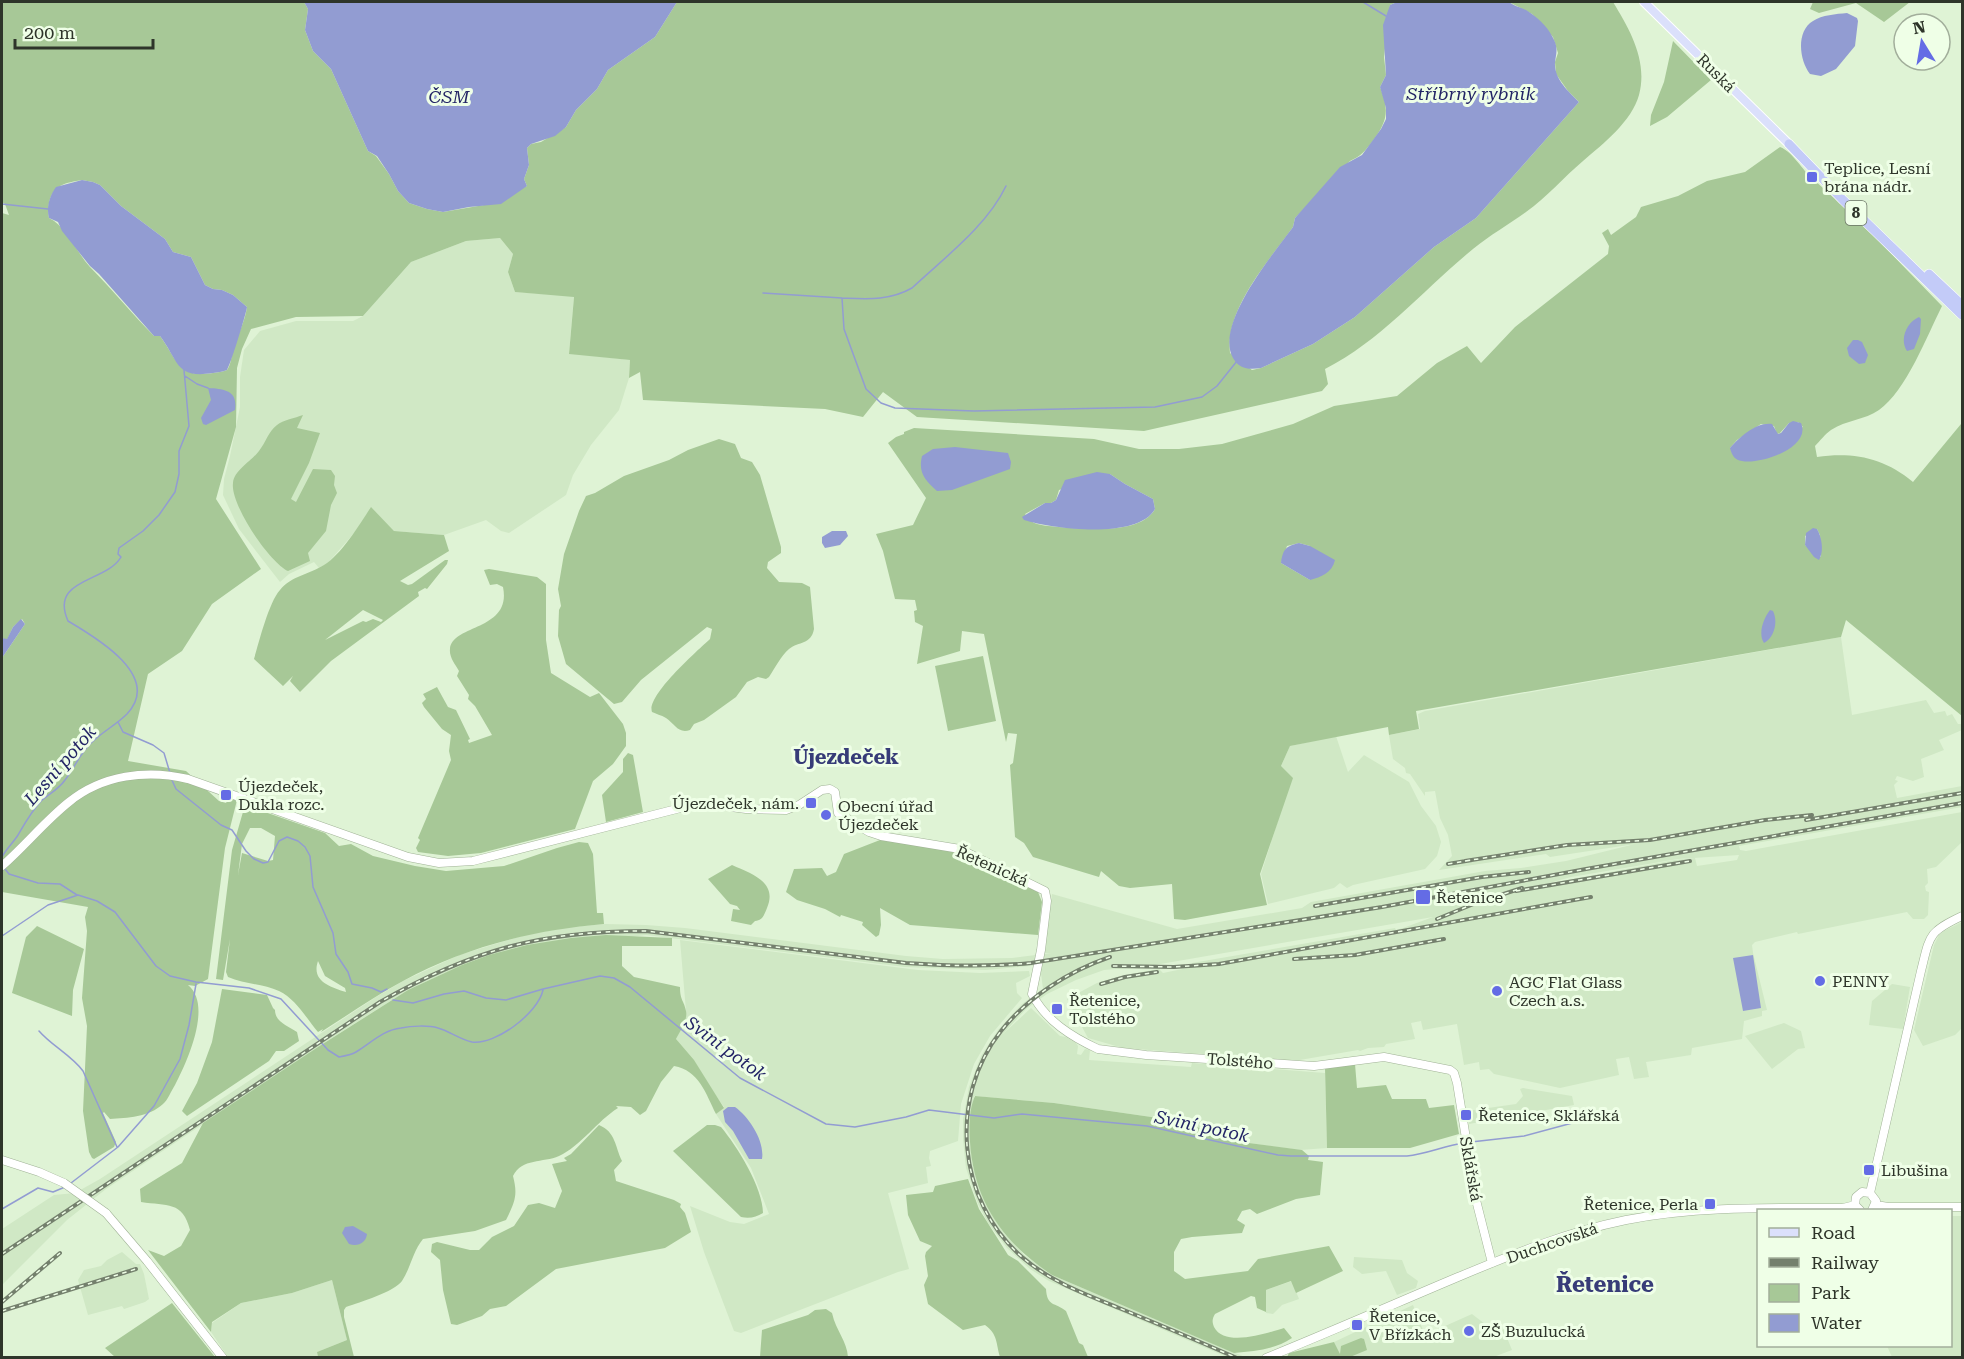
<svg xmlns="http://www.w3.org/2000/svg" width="1964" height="1359" font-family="'Roboto Serif',serif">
<rect width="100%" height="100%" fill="#dff3d5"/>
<path fill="#d0e8c5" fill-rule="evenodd" d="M500 238 513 254 508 272 515 292 574 296 569 353 630 360 629 378 619 410 591 445 573 475 566 495 509 533 501 531 486 520 444 535 394 531 371 508 355 532 327 564 319 568 314 562 289 574 280 582 239 529 223 495 224 479 230 456 240 407V377L244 350 260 331 296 321H353L363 316 411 262 466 241Z
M1841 637 1852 715 1926 700 1934 713 1945 711 1947 716 1952 714 1958 724H1962V730L1939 740 1944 750 1921 759 1924 777 1913 781 1897 776 1895 780 1898 781 1894 785 1897 798 1962 786V807L1739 846 1740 850 1746 851 1962 812V842L1936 867 1927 869 1928 883 1925 886 1926 891 1929 892 1928 915 1924 919H1913L1907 912 1798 934 1797 932 1755 942 1752 945 1753 953 1767 1010 1762 1011V1016L1744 1021 1742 1039 1692 1048 1691 1055 1646 1062 1649 1077 1634 1079 1629 1057 1616 1059 1619 1075 1560 1088 1494 1074 1489 1069 1480 1070 1479 1062 1464 1065 1457 1024 1423 1030 1421 1021 1411 1023 1415 1039 1386 1044 1384 1047 1368 1048 1360 1051 1358 1050 1294 1061 1123 1048 1088 1038 1067 999 1097 983 1125 975 1159 969 1163 973 1192 967V963L1395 928 1396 930 1403 928 1433 917 1143 967 1104 970 1076 980 1047 994 1026 1009 1003 1034 1031 1008 1060 1036 1066 1037 1076 1043 1078 1046 1077 1054 1081 1055 1085 1049 1090 1050 1089 1060 1191 1067 1192 1063 1325 1073 1327 1148 1300 1150 1241 1142 1179 1121 1054 1103 974 1096 970 1120V1139L973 1167 1023 1254 1052 1275 1245 1357H1227L1049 1281 1030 1269 1007 1248 988 1223 978 1204 966 1168 963 1139V1120L969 1087 981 1056 998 1030 1022 1004 1043 989 1040 965 986 970 905 967 646 935 489 955 463 965 408 990 327 1041 106 1189 67 1220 2 1285V1229L54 1195 75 1193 100 1179 376 997 403 981 459 955 525 935 570 927 606 924 646 925 685 928 906 956 943 959 1012 958 1051 953H1044L1052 894 1177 929 1302 908 1311 902 1485 871 1521 868 1566 861 1635 844 1550 857 1546 854 1439 870 1452 856 1448 835 1440 818 1435 791 1425 792V796L1410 774 1406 773 1405 768 1393 759 1389 735 1420 729 1418 714 1425 711ZM1739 855 1737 860 1697 866 1695 858 1675 860 1546 884 1571 877 1678 859Z
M1336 736 1348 772 1364 755 1409 782 1421 806 1436 826 1441 842 1437 856 1425 869 1353 885 1347 888 1340 883 1334 888 1268 904 1261 874 1288 789 1281 766 1290 746Z
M1962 922V1028L1955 1035 1923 1046 1914 1030 1934 945 1939 935 1944 931Z
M680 940 918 970 980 973 1029 971 1030 976 1016 983 1017 993 1022 998 990 1036 974 1064 961 1104 958 1141 930 1151 929 1158 931 1166 926 1167 928 1183 888 1193 909 1269 898 1272 741 1333 734 1331 704 1252 690 1206 730 1222 744 1224 769 1214 751 1168 716 1114 724 1107 676 1039 685 1019 686 1011Z
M1892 984 1910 987 1903 1029 1869 1025 1872 1001Z
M1784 1023 1801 1031 1805 1048 1798 1049 1772 1069 1745 1036Z
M1523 1088 1572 1096 1574 1105 1469 1124 1467 1111 1516 1104 1523 1096 1520 1089Z
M1951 1216H1962V1357H1892L1887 1346H1950Z
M122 1252 136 1264H140L144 1274 149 1299 145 1302 124 1309 122 1306 88 1315 78 1280 84 1270 101 1266 107 1260Z
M1354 1257 1402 1260 1407 1273 1418 1281 1416 1288 1397 1295 1386 1271 1362 1274 1353 1267Z
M332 1280 347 1340 317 1352 318 1357H228L211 1332 212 1323 241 1303 292 1293Z
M1292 1281 1299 1299 1282 1305 1273 1314 1266 1313V1290Z
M1413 1305 1425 1335 1472 1314 1485 1324V1330L1501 1323 1512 1350 1496 1356V1358H1341L1334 1342Z"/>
<path fill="#a7c897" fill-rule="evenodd" d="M2 2H304L308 9 305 30 313 51 331 69 368 151 376 156 389 174 398 191 409 203 427 209 443 212 484 205 527 186 524 179 529 165 527 148 531 144 541 142 566 127 576 110 597 89 608 70 655 37 677 2H1397L1390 5 1384 57 1386 75 1380 87C1390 111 1387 122 1372 142 1365 151 1361 156 1350 161L1295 218 1293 227C1269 261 1225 308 1230 353L1252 370 1261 368 1313 344 1355 317 1434 247 1476 218 1579 102 1568 91 1556 74 1555 62 1558 53 1553 37 1532 14 1509 2H1613C1630 30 1648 61 1639 95 1632 121 1603 144 1583 161 1564 177 1547 197 1526 212 1508 225 1490 235 1473 249 1424 289 1382 340 1325 369L1328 384 1322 391 1144 431 917 417 883 392 863 417 825 409 643 400 640 372 629 378 630 360 569 354 574 297 515 292 508 272 513 254 500 238 466 241 411 262 363 316 296 317 251 329 242 349 237 368 236 427 216 499 261 569 212 604 182 651 148 674 128 761 186 771 219 801 226 803 229 798 237 800 225 848 208 979 195 986 188 985C213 1005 187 1062 175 1085 171 1091 168 1100 163 1104 149 1117 127 1118 110 1119L104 1112 103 1113 116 1142 114 1147 94 1159 92 1158 89 1152 83 1111 87 1026 82 998 87 931 85 917 88 907 2 892V658L25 624 22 619 13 627 7 640 2 638V213L9 215 5 204 2 202ZM82 180 93 182 100 185 121 206 165 239 173 252 191 257 205 285 213 289 222 290 233 295 247 307C245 321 239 332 234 346 231 354 232 363 227 370 222 372 218 372 213 373 178 379 177 359 160 336H154C132 314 112 289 90 267 77 253 66 226 49 218 48 212 48 209 49 203 53 184 66 183 82 180Z
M1813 2H1910L1884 22 1856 3 1819 13 1810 9Z
M1673 41 1711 80 1667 117 1650 126 1651 115 1664 82Z
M1780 147C1793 152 1802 170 1813 179 1859 219 1900 263 1942 306 1927 336 1906 391 1879 410 1865 420 1846 420 1831 430 1825 434 1820 441 1815 446L1817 457C1854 452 1884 458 1913 482L1961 424 1962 425V716L1846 620 1841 637 1416 711 1419 729 1389 735 1388 727 1290 746 1281 766 1293 778 1260 874 1267 905 1185 920 1174 919 1172 884 1130 888 1119 886 1101 871 1099 877 1033 857 1024 843 1015 837 1010 765 1013 763 1017 734 1008 733 1006 742 984 634 962 631 960 651 917 664 923 626 915 622 914 611 917 610 915 600 895 599 883 551 876 534 913 525 926 498 888 443 896 437 904 434V432L914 428 1094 439 1139 449H1179L1222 444 1293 424 1334 406 1397 396 1437 363 1467 346 1481 363 1515 327 1608 254 1609 246 1602 233 1608 229 1611 235 1636 217 1641 207 1678 196 1707 181 1745 172ZM1798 422 1803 427 1730 448 1737 440 1761 424 1774 426 1777 434 1780 433 1789 423ZM1110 474 1125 484 1153 499 1155 509C1141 535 1084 529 1058 527 1050 526 1038 526 1031 521 1029 519 1027 517 1025 514L1045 503H1051L1056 500 1059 490ZM1817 529 1820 535 1821 557 1805 545V536ZM1299 543 1310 546V580L1281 563 1287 546Z
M303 415 297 428 320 433 309 463 291 499 296 502 313 469 331 470 335 476 334 485 337 493 331 505 326 531 308 553 310 561 288 571C269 562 230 504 233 483 234 470 252 461 259 451 266 442 268 432 277 425 283 420 295 418 303 415Z
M719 439 735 444 741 458 752 462 760 475 781 547V553L768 562 767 568 779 582 802 583 810 587 814 629C811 645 799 641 789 649 781 656 775 668 769 677L766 679 758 677 747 682 736 697 704 720 694 724 690 730C678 734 675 724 666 718 661 715 656 714 652 712 646 696 697 651 710 639L712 629 707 627 641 680 622 702 614 704 566 664 558 636 559 610 561 606 558 589 564 554 579 511 586 496 595 493 624 476 669 460 688 450Z
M371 507 394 531 444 535 449 551 400 581 408 585 412 584 445 560H448L447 564 427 589 425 588 418 592 419 596 331 661 300 692 290 681 293 676 283 686 254 659C259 642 269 602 280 590 291 576 310 574 324 565 341 555 360 524 371 507ZM363 610 383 620 381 622 373 619 366 622 363 621 325 640Z
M489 569 537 577 546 584V640L551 673 590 697 599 693 623 724 626 733V746L613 764 593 781 575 829 481 853 448 856 418 852 416 848 420 840 418 838 451 760 449 751 451 735 442 729 424 707 422 703 426 699 423 694 437 687 448 707 456 710 470 739 468 740 469 743 492 735 475 706 468 699 469 695 457 676 459 671C455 664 449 657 450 649 452 624 512 631 503 587L497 584 490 585 484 570Z
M983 656 996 721 948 731 935 666Z
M628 753 633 755 643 812 606 822 602 795 623 772V759Z
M245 805 325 833 339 846 351 844 373 856 415 866 446 871 504 866 557 848 579 842 588 843 593 854 597 913H603L604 924C533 930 465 947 403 981 375 996 348 1015 321 1032L323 1029 318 1032C306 1018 296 999 279 991 264 984 244 984 228 977L226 972 230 939 223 980 216 979 232 850ZM250 828H261L275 836 273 860 268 861 242 853 238 875 242 844ZM318 961 325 976 345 988 346 992C330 987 311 981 318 961Z
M880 840 961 852 1038 892 1042 902 1038 935 910 925 880 908 881 925 879 935 876 937 862 925 863 922 841 915 840 917 825 909 797 900 786 892 794 869 822 868 827 876 836 872 844 854Z
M732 865C752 874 778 882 767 908 764 915 763 920 755 921L751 925 731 921 733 909 740 910 737 906 730 904 708 879Z
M37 926 84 949 73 990 72 1016 12 993 26 937Z
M606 935 672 938V946H622V966L634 977 680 987C680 1001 684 1000 686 1011 688 1020 680 1031 676 1039L694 1060 724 1108 716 1114C706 1094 699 1070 674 1066L661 1082 646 1111 640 1115 631 1107 616 1106 618 1108C597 1121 581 1146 559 1156 543 1163 522 1158 513 1176 518 1195 515 1202 506 1220L475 1231 423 1239C413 1251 411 1267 402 1281 394 1292 360 1302 346 1307L344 1310V1317L354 1357H318L317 1352 347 1340 332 1280 292 1293 241 1303 212 1322 211 1332 148 1250 164 1256 181 1246 190 1230C183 1201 167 1206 141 1202L140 1189 182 1163 203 1123 318 1047 408 990 462 965 489 955 527 945 571 938Z
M222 989 267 995 273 1008 275 1010C275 1022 288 1026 297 1032L299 1041 284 1051H276L269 1061 187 1116 182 1111 197 1083 212 1042Z
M1355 1064 1357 1088 1386 1085 1392 1099H1426L1429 1108 1454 1105 1459 1134 1410 1148H1327L1325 1068Z
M975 1096 1054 1103 1179 1121 1241 1142 1302 1150 1309 1156 1308 1160 1323 1162 1320 1195 1296 1199 1257 1214 1250 1209 1242 1211 1237 1220 1245 1225 1242 1233 1192 1237 1181 1239 1174 1252V1271L1185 1279 1248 1271 1258 1259 1329 1246 1343 1271 1296 1293 1291 1281 1266 1290V1312L1257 1308 1255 1297 1251 1296 1215 1314C1212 1319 1212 1322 1214 1327 1225 1348 1267 1333 1284 1328L1292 1338C1274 1350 1255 1351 1234 1353L1052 1275C1003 1242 974 1202 970 1142 969 1128 969 1109 975 1096Z
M599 1125C616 1132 615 1147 622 1161L614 1170 616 1181 674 1200 681 1204 680 1207 685 1213 691 1232 665 1248 556 1269 506 1306 490 1309 482 1316 457 1325 451 1324 443 1290 440 1260 431 1252 432 1244 437 1242 470 1250H479L492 1237 514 1226 528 1205 539 1203 555 1208 562 1191 552 1164 567 1161 564 1158 571 1154Z
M707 1125H715L721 1127C737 1146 763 1188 763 1213 756 1217 750 1219 741 1217L673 1151Z
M968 1179 979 1209 1008 1255 1018 1261 1046 1289C1047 1307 1055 1302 1066 1311L1079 1343 1083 1345 1088 1357H1000C996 1344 998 1334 985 1325L963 1330 928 1304 924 1285 928 1276 925 1256 926 1252 932 1246 920 1241 908 1215 906 1195 933 1192 935 1186Z
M172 1303 215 1357H115L105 1348Z
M826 1309 832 1313C836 1331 847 1341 848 1357H760L762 1330 808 1315 815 1310Z
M1361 1338 1364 1339 1367 1350 1350 1357H1287L1289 1353 1334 1342 1340 1354 1341 1346Z"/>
<path fill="#929cd2" d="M304 2H677L655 37 608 70 597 89 576 110 566 127 555 136 531 144 527 148 529 165 524 179 527 186 501 204 469 207 443 212 427 209 409 203 398 191 389 174 377 156 368 151 331 69 313 51 305 30 308 9Z
M1397 2H1509C1514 6 1520 7 1526 10 1536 16 1547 26 1552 36 1559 48 1556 52 1555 63 1554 79 1569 92 1579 102L1476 218 1434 247 1355 317 1313 344 1261 368C1249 370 1239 369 1233 358 1214 324 1274 253 1293 227L1295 218 1340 167 1362 155 1381 129 1386 119V108L1380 87 1386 75 1383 25 1390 5Z
M1847 13 1857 18 1858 21 1855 46 1836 69 1821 76 1810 74C1799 60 1796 31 1813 21 1822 15 1836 14 1847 13Z
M82 180 93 182 100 185 121 206 165 239 173 252 191 257 205 285 213 289 222 290 233 295 247 307C247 311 230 367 227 370 222 372 218 372 213 373 175 379 179 361 160 336H154L99 274 90 266 62 231 58 222 49 218C46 207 50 195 56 187Z
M1919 317 1921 319 1920 334 1914 349 1907 351C1899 339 1907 322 1919 317Z
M1853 340H1858L1862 342 1868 355 1865 363 1859 364 1849 356 1847 348Z
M208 388C224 389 238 390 235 410L206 425 203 424 201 418 211 400Z
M1793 421 1801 423C1812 448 1759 465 1742 461 1735 460 1732 456 1730 448 1740 437 1756 422 1772 424L1778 434 1781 433 1789 423Z
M955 447 1008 453 1011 462 1010 469 952 490 937 491C925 480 918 473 922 456L933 449Z
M1097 472 1110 474 1125 484 1153 499 1155 509C1138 540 1053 529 1024 520L1022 517 1045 503H1051L1056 500 1065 480Z
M1813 528 1817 529C1822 537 1824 552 1819 560L1814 557 1805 545 1806 533Z
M846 531 848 536 840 545 825 548 822 543V537L832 531Z
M1299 543 1310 546 1335 560C1332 573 1321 577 1310 580L1281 563C1283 549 1286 546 1299 543Z
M1770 610 1773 611C1778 621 1775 637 1764 643 1758 634 1763 619 1770 610Z
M21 619 25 624 2 658V638L7 639 13 627Z
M1753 955 1761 1008 1743 1011 1733 958Z
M728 1107H735C749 1117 765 1141 762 1159H749L733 1131 725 1122 723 1111Z
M353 1226 367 1234C366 1243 358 1247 349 1244L342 1233 345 1227Z"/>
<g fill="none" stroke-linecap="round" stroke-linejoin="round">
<path stroke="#929cd2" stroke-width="1.5" d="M1363 2 1386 16
M1006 186C987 226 944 258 912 288 889 301 867 299 842 298L844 329 866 389 881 403 895 408 974 411 1155 407 1202 397 1217 386 1237 361
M2 204 48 209
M763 293 842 298
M185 376 197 384 208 388
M118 722 123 732 153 745 164 753 170 773
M171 778 176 789 221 825 232 830 246 851 254 859 263 863 268 862 279 841 287 837 298 841 305 847 310 856 313 887 333 933 336 954 348 972 352 984 372 988 381 992 387 989
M2 857C6 849 13 843 18 835 25 823 31 812 41 801 49 794 59 789 65 780 74 769 80 753 91 743 102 732 116 725 127 714 163 676 95 637 68 621 49 578 106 583 121 557L118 554 119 548 143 531 159 515 175 492 179 474V451L189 426 184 370
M5 869 9 874 38 883 60 884 77 895
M2 936 48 905 78 895 97 901 115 912 156 966 170 976 196 982 249 988 281 999 328 1050 339 1057C345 1056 351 1055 356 1052 371 1043 383 1030 401 1028 411 1026 428 1025 438 1028 449 1031 461 1040 472 1042 496 1045 538 1013 543 990
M393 1000 413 1003 444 994 464 991 486 998 506 1000 543 989 600 976 614 978 630 987 740 1078 826 1124 855 1127 906 1117 929 1110 994 1118 1022 1114 1147 1126 1278 1155 1291 1156H1407C1426 1154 1444 1146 1463 1143
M39 1031C52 1046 71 1055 83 1071L117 1147
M1471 1142 1524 1136 1576 1122
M71 1183 118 1147 154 1106 180 1059 189 1025 196 984
M2 1209 38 1188 53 1192 65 1187"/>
<defs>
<path id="secondary" d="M2 866C25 846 45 821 69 802 102 775 147 769 188 779L408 857 439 863 473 861 700 803 746 809 786 810 799 805 822 790 830 789 835 792 838 813 869 832 881 836 960 849 1045 891 1047 901 1041 950 1032 994C1046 1021 1072 1037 1098 1049L1146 1055 1314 1066 1384 1057 1450 1070 1454 1073 1457 1083 1476 1200 1492 1263
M2 1160 39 1172 64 1183
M1870 1193 1921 971C1930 935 1928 932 1962 916
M1870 1193 1876 1201 1872 1210
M1876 1205 1888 1207H1962
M1860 1210 1855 1205 1856 1197 1862 1192 1870 1193
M106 1213 147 1261 223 1358
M1266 1358C1330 1332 1394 1304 1458 1277 1513 1254 1567 1232 1626 1220 1697 1206 1770 1208 1843 1208L1855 1205"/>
<path id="primary" d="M1644 2 1789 144"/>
<path id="highway" d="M1789 144 1843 200 1962 315
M1929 274 1962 305"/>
</defs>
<use href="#secondary" stroke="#a0b296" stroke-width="9"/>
<use href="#primary" stroke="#fff" stroke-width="10"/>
<use href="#highway" stroke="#fff" stroke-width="10"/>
<use href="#secondary" stroke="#fff" stroke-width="8"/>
<use href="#primary" stroke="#dbe0fb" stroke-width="8"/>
<use href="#highway" stroke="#c3cbf8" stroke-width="9"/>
<defs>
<path id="rail" d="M1806 820 1962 793
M1465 861 1567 845 1650 840 1765 820 1812 815
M1448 864 1472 860
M1516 891 1690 861
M1315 906 1482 877 1529 872
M1437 919 1476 903 1522 888
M1110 957C1069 971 1028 997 1001 1031 948 1098 957 1201 1022 1257 1051 1282 1085 1294 1119 1308 1158 1324 1198 1341 1237 1358
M1294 959 1355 955 1444 939
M1113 966 1174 967 1219 964 1591 897
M1101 984 1125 977 1157 972
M2 1254 380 1002C472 950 540 931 646 931L906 963C948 966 989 967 1031 963L1382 907 1586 869 1962 803
M2 1302 60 1253
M2 1311 136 1269"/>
</defs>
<use href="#rail" stroke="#74806d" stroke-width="4"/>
<use href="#rail" stroke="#efffe7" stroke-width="1.5" stroke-dasharray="4.5" stroke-linecap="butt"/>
<defs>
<path id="secondary-bridge" d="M64 1183 106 1213"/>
</defs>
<use href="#secondary-bridge" stroke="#a0b296" stroke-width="9" stroke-linecap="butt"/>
<use href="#secondary-bridge" stroke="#fff" stroke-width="8"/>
</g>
<g fill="#646ce5" stroke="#efffe7" stroke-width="2">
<rect x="1806" y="171" width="12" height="12" rx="3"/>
<rect x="220" y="789" width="12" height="12" rx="3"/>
<rect x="805" y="797" width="12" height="12" rx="3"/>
<circle cx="826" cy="815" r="6"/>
<rect x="1415" y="889" width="16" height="16" rx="3"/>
<circle cx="1820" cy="981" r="6"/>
<circle cx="1497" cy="991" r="6"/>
<rect x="1051" y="1003" width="12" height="12" rx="3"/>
<rect x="1460" y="1109" width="12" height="12" rx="3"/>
<rect x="1863" y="1164" width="12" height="12" rx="3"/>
<rect x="1704" y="1198" width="12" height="12" rx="3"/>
<rect x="1351" y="1319" width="12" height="12" rx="3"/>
<circle cx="1469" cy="1331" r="6"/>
</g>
<g text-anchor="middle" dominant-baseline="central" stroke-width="6" stroke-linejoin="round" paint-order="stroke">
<rect fill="#efffe7" stroke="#687263" stroke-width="1.5" x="1845.5" y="201" width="21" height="24" rx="4.5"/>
<g font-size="15" font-weight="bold" fill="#2e352a">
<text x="1856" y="213">8</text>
</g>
<g font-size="16" fill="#2e352a" stroke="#efffe7">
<text transform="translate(1716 73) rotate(45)">Ruská</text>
<text transform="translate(992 866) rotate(24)">Řetenická</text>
<text transform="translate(1240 1061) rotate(4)">Tolstého</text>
<text transform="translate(1471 1169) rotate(80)">Sklářská</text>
<text transform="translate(1552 1243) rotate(-19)">Duchcovská</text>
</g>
<g font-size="16" fill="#2e352a" stroke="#efffe7" text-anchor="start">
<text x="1824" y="168">Teplice, Lesní<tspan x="1824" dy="18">brána nádr.</tspan></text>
<text x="238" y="786">Újezdeček,<tspan x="238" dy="18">Dukla rozc.</tspan></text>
<text x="799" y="803" text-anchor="end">Újezdeček, nám.</text>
<text x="838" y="806">Obecní úřad<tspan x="838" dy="18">Újezdeček</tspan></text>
<text x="1436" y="897">Řetenice</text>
<text x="1832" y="981">PENNY</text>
<text x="1509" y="982">AGC Flat Glass<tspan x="1509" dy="18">Czech a.s.</tspan></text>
<text x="1069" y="1000">Řetenice,<tspan x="1069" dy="18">Tolstého</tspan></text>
<text x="1478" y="1115">Řetenice, Sklářská</text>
<text x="1881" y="1170">Libušina</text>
<text x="1698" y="1204" text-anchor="end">Řetenice, Perla</text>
<text x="1369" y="1316">Řetenice,<tspan x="1369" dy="18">V Břízkách</tspan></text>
<text x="1481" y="1331">ZŠ Buzulucká</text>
</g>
<g font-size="18" font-style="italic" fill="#232566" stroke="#efffe7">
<text x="1471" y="93">Stříbrný rybník</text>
<text x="449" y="96">ČSM</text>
<text transform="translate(60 765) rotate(-49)">Lesní potok</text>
<text transform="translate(726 1048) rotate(36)">Sviní potok</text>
<text transform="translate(1202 1126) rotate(12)">Sviní potok</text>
</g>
<g font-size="20" font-weight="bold" fill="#373c78" stroke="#efffe7">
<text x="846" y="757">Újezdeček</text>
</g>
<g font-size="22" font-weight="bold" fill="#373c78" stroke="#efffe7">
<text x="1605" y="1284">Řetenice</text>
</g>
</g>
<rect width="1964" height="1359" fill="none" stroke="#2e352a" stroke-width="6"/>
<rect x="1757" y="1209" width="195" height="138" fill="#efffe7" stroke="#a2ae9b" stroke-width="1.5"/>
<rect x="1769" y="1228" width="30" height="9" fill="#dbe0fb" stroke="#a2ae9b" stroke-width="1.5"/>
<text x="1811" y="1239" font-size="18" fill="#2e352a">Road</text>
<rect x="1769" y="1258" width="30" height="9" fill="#74806d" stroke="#a2ae9b" stroke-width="1.5"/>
<text x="1811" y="1269" font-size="18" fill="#2e352a">Railway</text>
<rect x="1769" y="1284" width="30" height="18" fill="#a7c897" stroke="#a2ae9b" stroke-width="1.5"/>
<text x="1811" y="1299" font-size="18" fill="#2e352a">Park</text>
<rect x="1769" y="1314" width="30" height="18" fill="#929cd2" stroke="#a2ae9b" stroke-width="1.5"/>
<text x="1811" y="1329" font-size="18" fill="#2e352a">Water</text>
<g transform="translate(1922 42) rotate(349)"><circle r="28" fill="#efffe7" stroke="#a2ae9b" stroke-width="1.5"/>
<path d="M0-4.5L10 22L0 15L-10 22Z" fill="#646ce5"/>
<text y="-9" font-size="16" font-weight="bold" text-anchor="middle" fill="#2e352a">N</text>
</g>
<path d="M15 39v9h138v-9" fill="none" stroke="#2e352a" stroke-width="3"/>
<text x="24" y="39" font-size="18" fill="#2e352a" stroke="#efffe7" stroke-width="4.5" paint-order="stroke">200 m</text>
</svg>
